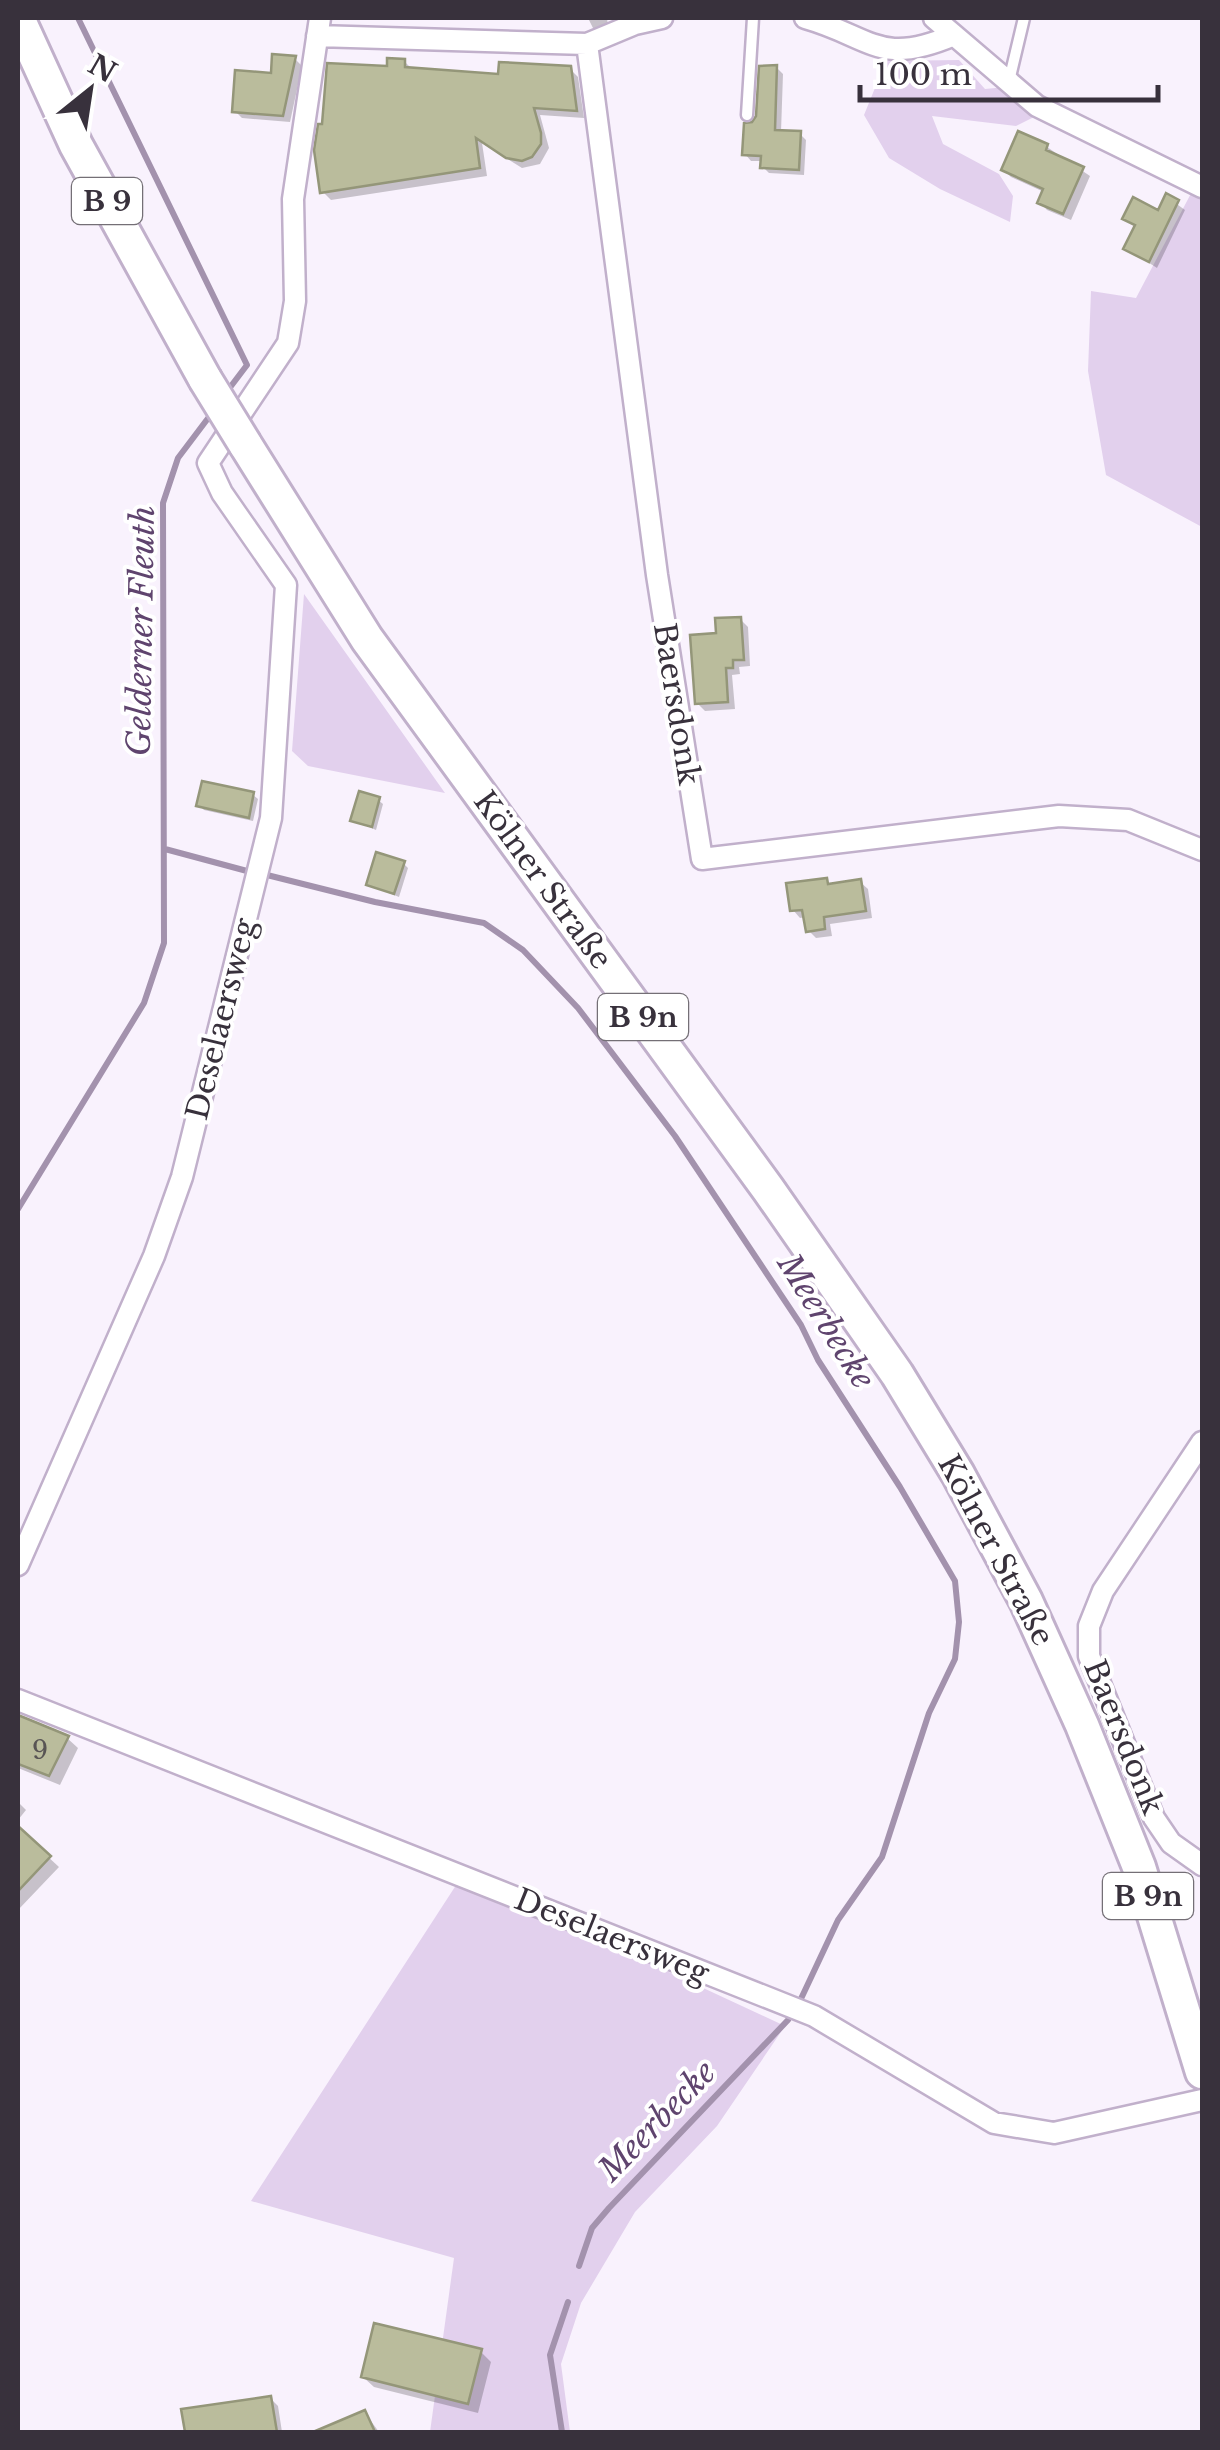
<svg xmlns="http://www.w3.org/2000/svg" width="1220" height="2450" font-family="'Libre Baskerville',serif">
<rect width="100%" height="100%" fill="#f9f2fd"/>
<path fill="#e2d0ed" d="M959 60 985 89 1006 87 1038 115 1016 126 932 116 943 144 999 174 1013 196 1010 222 940 189 889 158 864 115 886 61Z
M1197 182 1202 185V527L1106 475 1088 371 1091 291 1136 298Z
M304 594 445 793 308 766 292 751Z
M462 1876 785 2026 717 2126 635 2212 581 2303 561 2364 570 2432H430L454 2258 251 2201Z"/>
<path fill="#0003" d="M588 18H607L608 26 595 32Z
M294 58 302 66 290 122 242 118 235 111Z
M404 61 413 70 501 76 570 69 578 77 584 118 540 115 549 148 540 164 522 168 482 143 487 176 331 200 323 192 324 127 390 69Z
M776 67 783 74 781 132 800 134 806 140 804 175 769 173 763 167V161H751L745 154Z
M1047 147 1090 176 1071 220 1047 210 1040 202 1044 192 1011 177 1004 170Z
M1167 197 1185 210 1157 268 1126 248 1136 228 1125 219 1159 213Z
M740 619 748 627 750 666 739 667 740 674 732 675 735 709 705 711 697 703 719 635Z
M253 795 258 799 253 821 204 810 199 805Z
M378 800 383 804 376 830 353 820Z
M403 863 408 868 399 897 369 885Z
M826 880 831 886 860 882 868 889 872 918 830 924 832 936 816 938 808 930 806 917 800 918 793 910Z
M18 1716 67 1738 78 1748 60 1785 18 1768Z
M18 1802 26 1810 18 1820Z
M18 1829 59 1867 18 1910Z
M481 2352 491 2362 478 2413 374 2387 363 2377Z
M270 2398 278 2406 282 2432H187L184 2412Z
M365 2413 379 2432H319Z"/>
<g fill="none" stroke-linecap="round" stroke-linejoin="round">
<path stroke="#a392ad" stroke-width="6" d="M78 18 247 365 225 394
M165 849 247 871
M267 875 375 902 484 923 523 950 578 1008 675 1136 801 1325 818 1360 900 1487 955 1581 959 1622 955 1659 929 1713 882 1857 838 1920 799 2003
M18 1209 144 1003 164 943 163 503 178 458 212 413
M579 2266 592 2228 609 2208 788 2020
M562 2432 550 2355 568 2302"/>
</g>
<path fill="#babc9c" stroke="#949679" stroke-width="2.5" d="M272 54 296 56 283 116 232 112 235 70 271 73Z
M387 58 405 59V67L498 74 499 62 571 66 577 111 534 108 541 133V144L532 157 522 161 506 158 476 138 480 168 320 193 314 150 318 124H322L327 63 387 66Z
M777 65 775 130 801 131 799 170 760 168 761 156 742 155 744 123 752 122 756 116 759 66Z
M1018 131 1048 144 1046 150 1084 167 1063 214 1037 203 1043 189 1001 170Z
M1166 193 1179 200 1149 262 1123 249 1135 225 1122 219 1133 197 1158 210Z
M741 617 744 660H733V668H726L728 702 695 704 690 635 716 633 715 618Z
M202 781 254 792 249 818 196 806Z
M359 791 380 797 372 827 350 821Z
M376 852 405 861 394 894 366 885Z
M827 878 828 884 861 879 866 911 824 917 825 929 806 932 802 910 790 911 786 883Z
M18 1715 69 1736 49 1776 18 1764Z
M18 1826 51 1856 18 1891Z
M374 2323 482 2349 468 2404 361 2377Z
M271 2396 277 2432H185L181 2409Z
M365 2410 375 2432H313Z"/>
<g fill="none" stroke-linecap="round" stroke-linejoin="round">
<defs>
<path id="lane" d="M1009 81 1024 18
M747 115 753 18"/>
<path id="street" d="M805 18C872 37 879 67 954 35
M934 18 1037 106 1202 187
M317 36 587 44 635 24 662 18
M587 44 657 575 702 859 1059 816 1128 820 1202 850
M1202 1442 1103 1591 1089 1626V1656L1154 1818 1171 1843 1202 1865
M18 1565 154 1256 182 1177 271 818 286 585 222 493 208 463 288 343 295 301 293 199 320 18
M18 1700 814 2016 994 2123 1054 2133 1202 2100"/>
<path id="primary" d="M18 18 76 145 205 379
M245 444 367 639 768 1189 897 1374 958 1474 1026 1601 1082 1725 1139 1867 1202 2072"/>
</defs>
<use href="#lane" stroke="#c1b0cb" stroke-width="15"/>
<use href="#street" stroke="#c1b0cb" stroke-width="25"/>
<use href="#primary" stroke="#c1b0cb" stroke-width="38"/>
<use href="#lane" stroke="#fff" stroke-width="10"/>
<use href="#street" stroke="#fff" stroke-width="20"/>
<use href="#primary" stroke="#fff" stroke-width="32"/>
<defs>
<path id="primary-bridge" d="M205 379 245 444"/>
</defs>
<use href="#primary-bridge" stroke="#c1b0cb" stroke-width="38" stroke-linecap="butt"/>
<use href="#primary-bridge" stroke="#fff" stroke-width="32"/>
</g>
<g text-anchor="middle" dominant-baseline="central" stroke-width="8" stroke-linejoin="round" paint-order="stroke">
<g font-size="25" fill="#585454">
<text x="40" y="1750">9</text>
</g>
<g fill="#fff" stroke="#746f76" stroke-width="2.5">
<rect x="72" y="178" width="70" height="46" rx="8"/>
<rect x="598" y="994" width="90" height="46" rx="8"/>
<rect x="1103" y="1873" width="90" height="46" rx="8"/>
</g>
<g font-size="28" font-weight="bold" fill="#38313c">
<text x="107" y="201">B 9</text>
<text x="643" y="1017">B 9n</text>
<text x="1148" y="1896">B 9n</text>
</g>
<g font-size="30" fill="#38313c" stroke="#fff">
<text transform="translate(677 704) rotate(81)">Baersdonk</text>
<text transform="translate(543 880) rotate(54)">Kölner Straße</text>
<text transform="translate(221 1019) rotate(-76)">Deselaersweg</text>
<text transform="translate(996 1550) rotate(62)">Kölner Straße</text>
<text transform="translate(1124 1737) rotate(68)">Baersdonk</text>
<text transform="translate(612 1936) rotate(22)">Deselaersweg</text>
</g>
<g font-size="32" font-style="italic" fill="#5f446e" stroke="#fff">
<text transform="translate(141 631) rotate(-89)">Gelderner Fleuth</text>
<text transform="translate(826 1321) rotate(58)">Meerbecke</text>
<text transform="translate(657 2121) rotate(-46)">Meerbecke</text>
</g>
</g>
<rect width="1220" height="2450" fill="none" stroke="#38313c" stroke-width="40"/>
<g transform="translate(90 90) rotate(30)" stroke="#ffffff" stroke-width="8" paint-order="stroke">
<path d="M0-8L18 38L0 25L-18 38Z" fill="#38313c"/>
<text y="-15" font-size="28" font-weight="bold" text-anchor="middle" fill="#38313c">N</text>
</g>
<path d="M860 85v15h298v-15" fill="none" stroke="#38313c" stroke-width="5"/>
<text x="875" y="85" font-size="30" fill="#38313c" stroke="#ffffff" stroke-width="8" paint-order="stroke">100 m</text>
</svg>
